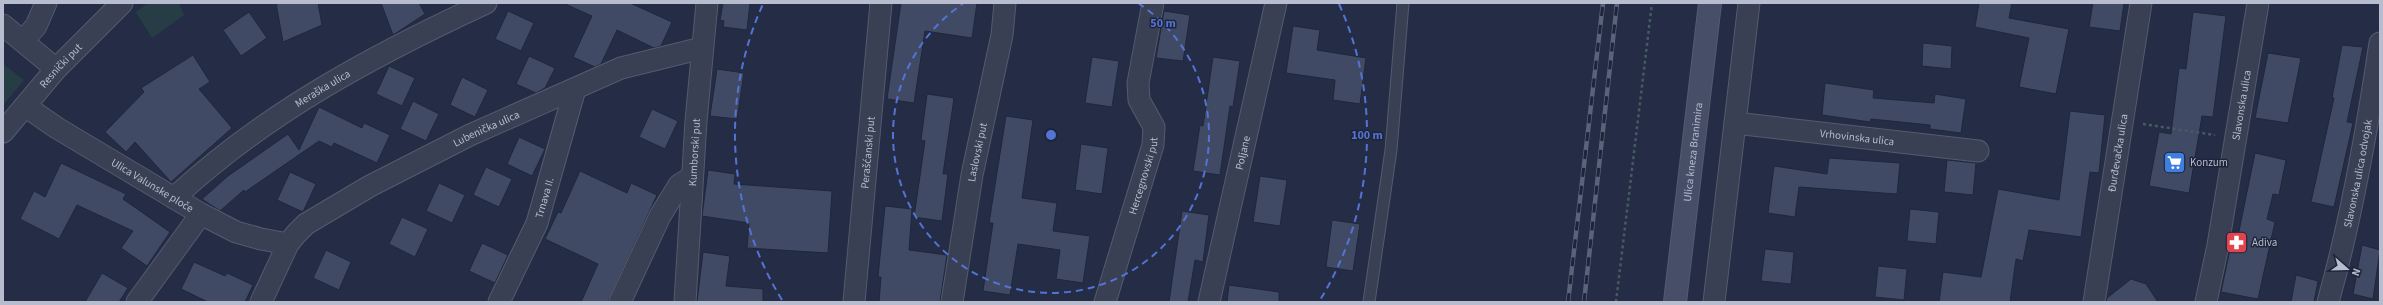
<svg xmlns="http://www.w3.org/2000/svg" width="2383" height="305" font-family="'Source Sans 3',sans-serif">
<rect width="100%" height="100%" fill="#242d45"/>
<path fill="#273d46" d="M148 3H179L184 15 152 38 136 12Z
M3 64 24 80 3 105Z"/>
<path fill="#414a65" stroke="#20273c" d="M276 3H318L322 25 283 42Z
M381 3H419L425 14 393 35Z
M563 3H630L672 22 661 46 654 48 617 30 601 64 595 67 573 57 592 16Z
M723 3H750L747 30 723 27 724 21 720 20Z
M901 3H977L972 38 925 31 914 103 887 99Z
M1979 3H2012L2009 18 2069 29 2056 94 2019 87 2029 38 1975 27Z
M2093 3H2124L2120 31 2089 27Z
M508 11 534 23 521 51 495 39Z
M1164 11 1190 15 1183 61 1156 58Z
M249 12 267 38 241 56 223 30Z
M2193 12 2226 16 2213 117 2202 116 2189 193 2149 186 2159 132 2171 134 2179 68 2186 69Z
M1293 26 1320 30 1317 50 1366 58 1360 104 1333 100 1335 80 1286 73Z
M1923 43 1952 46 1951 69 1922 66Z
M2342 45 2363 47 2347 122 2353 123 2334 207 2311 202 2334 98H2332Z
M2268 53 2301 58 2288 123 2255 118Z
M193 55 210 82 199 89 232 128 171 182 135 142 126 152 105 132 144 92 141 88Z
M529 56 555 68 545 88 536 93 516 84Z
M1092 57 1119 61 1112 107 1085 103Z
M1213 57 1240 61 1233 107 1230 106 1220 175 1193 171 1200 125 1203 126Z
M389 66 415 78 402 106 376 94Z
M717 69 744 73 737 119 710 116Z
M462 77 488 90 475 117 450 105Z
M1825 83 1874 90 1873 98 1934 103 1935 94 1966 99 1961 133 1930 129V125L1871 119 1870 122 1822 115Z
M927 94 954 98 943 174H948L942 221 914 217 925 141 921 140Z
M413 101 439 114 426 141 400 129Z
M319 107 362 128 364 123 390 135 377 163 334 143 332 147 319 141 245 192 244 190 220 211 202 199 228 176 288 134 299 150Z
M652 109 678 121 665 149 639 137Z
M2070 111 2105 115 2099 173 2090 172 2081 237 2029 230 2023 261 2016 259 2010 302H1939L1943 272 1981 277 1998 189 2059 200Z
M1006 116 1033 120 1022 198 1057 203 1053 231 1090 236 1083 283 1056 279 1060 250 1018 244 1010 295 983 291 993 223H989Z
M519 137 545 149 532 176 507 164Z
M1081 144 1108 148 1102 194 1075 190Z
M2255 153 2286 160 2279 195 2273 194 2267 219 2275 222 2258 299 2221 292 2233 235 2238 236Z
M1829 158 1900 163 1897 194 1799 187 1795 217 1768 213 1774 166 1827 174Z
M1947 160 1976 163 1973 195 1944 192Z
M61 163 126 194 123 199 170 232 147 266 121 248 133 231 77 205 59 239 20 219 34 191 45 197Z
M486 167 512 179 499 207 473 195Z
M708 170 735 174 734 184 832 191 828 253 747 248 749 223 702 216Z
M580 171 627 193 631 183 657 195 608 302H581L598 264 545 239 558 212 561 213Z
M290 172 316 184 303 212 277 200Z
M1260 176 1287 180 1280 226 1253 222Z
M439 183 465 195 452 223 426 211Z
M885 206 912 209 909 250 947 255 940 302H879L881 277H878Z
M1910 209 1939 212 1936 244 1907 241Z
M1182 211 1209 215 1203 262 1195 260 1188 302H1169Z
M402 217 428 229 415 257 389 244Z
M1332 220 1360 224 1353 271 1326 267Z
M482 243 508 255 495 283 469 271Z
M2362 245 2380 250 2373 299 2353 294Z
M1765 249 1794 252 1791 284 1761 281Z
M326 250 351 262 339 290 313 278Z
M703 252 730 256 726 286 763 289V302H697Z
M194 262 225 276 227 273 253 285 245 302H208L181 289Z
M1878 266 1907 269 1904 300 1875 297Z
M102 273 128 288 119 302H85Z
M2296 275 2318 281 2314 302H2291Z
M2131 279 2146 284 2158 302H2106L2107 298Z
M1229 285 1279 292V302H1227Z"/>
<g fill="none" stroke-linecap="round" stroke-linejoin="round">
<defs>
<path id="lane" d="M1369 302 1391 150 1403 3"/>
<g id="street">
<path d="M3 25 56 69"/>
<path d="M23 41 36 26 46 3"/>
<path id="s1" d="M25 106 57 128 201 214 236 232 261 239 288 244"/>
<path id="s2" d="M1735 123 1978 151"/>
<path id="s3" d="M3 132 56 69 122 3"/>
<path id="s4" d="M174 198C265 113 374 55 486 3"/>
<path d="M137 302 201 214"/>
<path id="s5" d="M261 302 288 244 296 234 306 224 370 186 470 135 621 68 702 48"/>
<path id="s6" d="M499 302 537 223 575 89"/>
<path d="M620 302 660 216 679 185 692 177"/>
<path id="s7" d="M685 302 696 121 707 3"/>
<path id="s8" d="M854 302 881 3"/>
<path id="s9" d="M952 302 972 175 1002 35 1005 3"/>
<path id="s10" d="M1105 302 1153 145 1154 127 1139 100 1138 83 1153 3"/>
<path id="s11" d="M1209 302 1276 3"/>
<path d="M1714 302 1749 3"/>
<path id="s12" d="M2094 302 2141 3"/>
<path id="s13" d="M2206 302 2218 245 2258 3"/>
<path id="s14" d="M2328 302C2352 217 2367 131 2380 43"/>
</g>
<g id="secondary">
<path id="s15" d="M1675 302 1710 3"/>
</g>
</defs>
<use href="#lane" stroke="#555b6e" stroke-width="13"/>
<use href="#street" stroke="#555b6e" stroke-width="23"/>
<use href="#secondary" stroke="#555b6e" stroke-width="24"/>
<path stroke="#455a62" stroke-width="2.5" stroke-dasharray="3 3" stroke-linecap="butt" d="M2143 124 2215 135
M1616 302 1652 3"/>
<use href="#lane" stroke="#394054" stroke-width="11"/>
<use href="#street" stroke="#394054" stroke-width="21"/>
<use href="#secondary" stroke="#474e68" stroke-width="22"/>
<defs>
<path id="rail" d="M1568 302 1603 3
M1584 302 1617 3"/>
</defs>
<use href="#rail" stroke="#5b637b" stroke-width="4.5"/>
<use href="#rail" stroke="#1e253a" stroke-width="3" stroke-dasharray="9" stroke-linecap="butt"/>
</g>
<g fill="none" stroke="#5374d4" stroke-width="2" stroke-dasharray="7 5">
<path d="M1138 3A158 158 0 1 1 964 3"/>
<path d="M782 300A316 316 0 0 1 763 4M1339 4A316 316 0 0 1 1320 300"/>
</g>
<defs>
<symbol id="supermarket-square" viewBox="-11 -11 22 22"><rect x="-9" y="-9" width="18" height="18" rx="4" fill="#3f7fe0" stroke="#1e253a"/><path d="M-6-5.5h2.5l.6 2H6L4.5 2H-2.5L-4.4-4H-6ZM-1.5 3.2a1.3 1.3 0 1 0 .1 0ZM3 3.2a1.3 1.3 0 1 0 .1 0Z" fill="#fff"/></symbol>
<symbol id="pharmacy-square" viewBox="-11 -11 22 22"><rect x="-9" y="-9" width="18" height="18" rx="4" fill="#e0444e" stroke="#1e253a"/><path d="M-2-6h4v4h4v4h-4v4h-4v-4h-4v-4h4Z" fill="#fff"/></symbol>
</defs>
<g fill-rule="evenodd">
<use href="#supermarket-square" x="2162" y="150" width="25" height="25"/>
<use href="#pharmacy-square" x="2224" y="230" width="25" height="25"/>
</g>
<g text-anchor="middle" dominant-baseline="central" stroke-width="3" stroke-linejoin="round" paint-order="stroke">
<g font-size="11" fill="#b7bcce" stroke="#1e253a">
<text stroke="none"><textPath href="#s3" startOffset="88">Resnički put</textPath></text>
<text stroke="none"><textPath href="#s4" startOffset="185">Meraška ulica</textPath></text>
<text stroke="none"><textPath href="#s13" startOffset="200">Slavonska ulica</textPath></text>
<text stroke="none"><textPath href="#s5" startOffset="295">Lubenička ulica</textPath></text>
<text stroke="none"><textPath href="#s2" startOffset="123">Vrhovinska ulica</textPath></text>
<text stroke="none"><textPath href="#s7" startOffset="150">Kumborski put</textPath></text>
<text stroke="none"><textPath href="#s9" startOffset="152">Laslovski put</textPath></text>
<text stroke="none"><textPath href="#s11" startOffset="153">Poljane</textPath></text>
<text stroke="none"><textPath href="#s15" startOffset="151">Ulica kneza Branimira</textPath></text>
<text stroke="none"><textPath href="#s8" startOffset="150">Perašćanski put</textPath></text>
<text stroke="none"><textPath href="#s12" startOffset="151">Đurđevačka ulica</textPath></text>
<text stroke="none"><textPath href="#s14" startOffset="132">Slavonska ulica odvojak</textPath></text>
<text stroke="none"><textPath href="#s10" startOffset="132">Hercegnovski put</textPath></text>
<text stroke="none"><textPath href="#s1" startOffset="150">Ulica Valunske ploče</textPath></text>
<text stroke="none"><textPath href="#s6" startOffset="114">Trnava II.</textPath></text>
</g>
<g font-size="11" fill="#b7bcce" stroke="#1e253a" text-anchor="start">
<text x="2190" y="162">Konzum</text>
<text x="2252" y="242">Adiva</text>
</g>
</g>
<circle cx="1051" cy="135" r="6" fill="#5374d4" stroke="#1e253a" stroke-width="2"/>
<g font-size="12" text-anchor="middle" font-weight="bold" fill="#5374d4" stroke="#1e253a" stroke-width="3" stroke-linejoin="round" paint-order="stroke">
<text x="1163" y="27">50 m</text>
<text x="1367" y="139">100 m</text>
</g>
<rect width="2383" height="305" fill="none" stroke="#b7bcce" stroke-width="8"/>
<g transform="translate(2347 269) rotate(110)" stroke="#1e253a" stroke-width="3" paint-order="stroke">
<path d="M0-3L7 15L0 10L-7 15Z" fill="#b7bcce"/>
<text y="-6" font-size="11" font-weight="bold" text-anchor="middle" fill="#b7bcce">N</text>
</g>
</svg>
